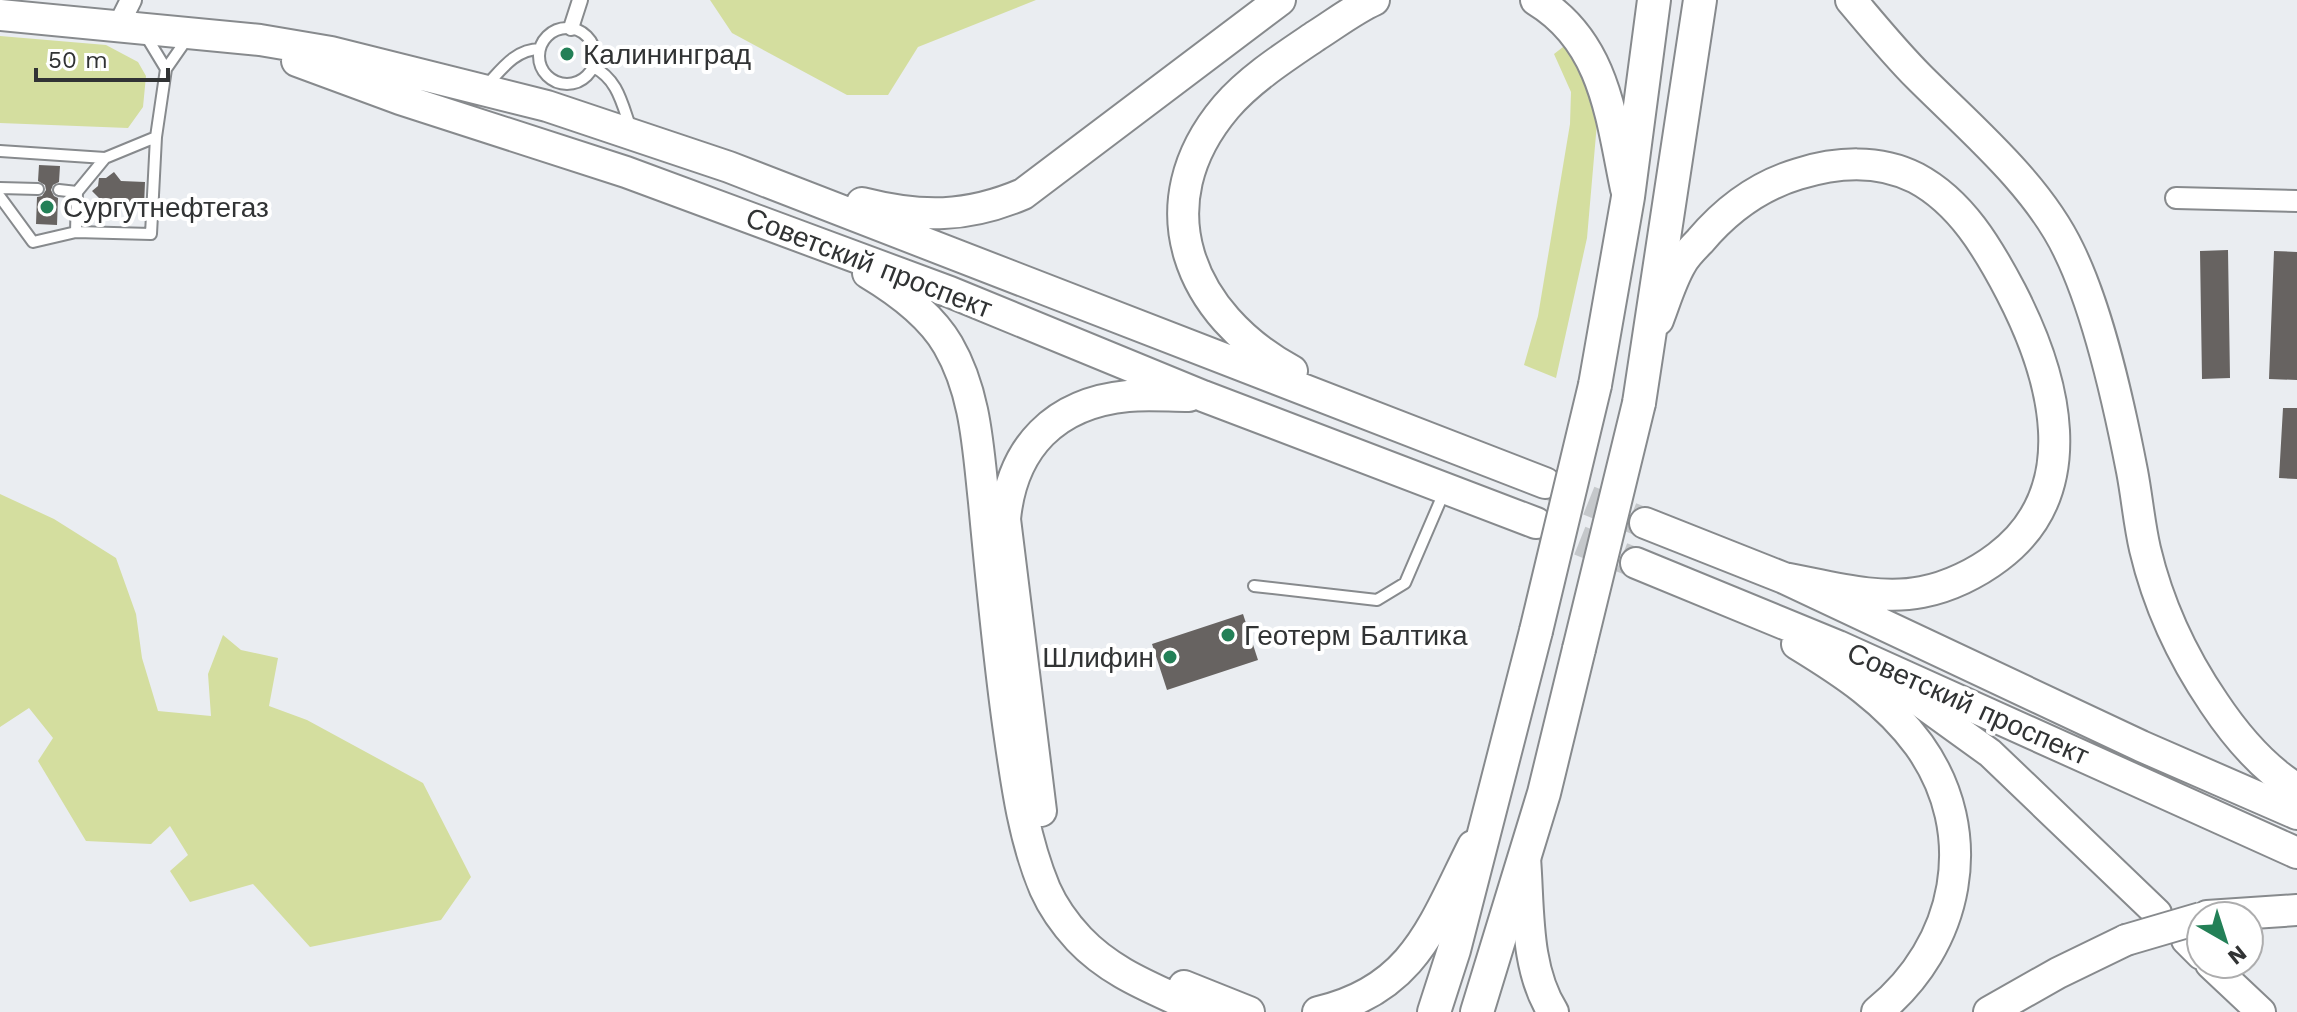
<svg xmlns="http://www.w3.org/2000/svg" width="2297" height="1012" font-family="'Work Sans',sans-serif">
<rect width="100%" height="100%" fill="#eaedf1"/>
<path fill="#d4de9f" d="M710 0H1036L918 47 888 95H847L732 33Z
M0 36 106 45 138 62 146 76 143 107 128 128 0 123Z
M1572 40 1591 79 1597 123 1587 238 1556 378 1524 365 1538 316 1570 124 1571 92 1554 54Z
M0 494 54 519 116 558 136 614 142 658 158 711 211 716 208 674 223 635 241 650 278 658 269 706 307 720 423 783 471 877 441 920 310 947 253 884 190 902 170 871 188 855 170 826 151 844 86 841 38 761 53 738 29 708 0 727Z"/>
<path fill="#676361" d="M39 165 60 166 59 182 53 185 51 190 54 196 58 198 57 225 36 224 37 197 42 196 46 190 45 185 38 181Z
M114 172 121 181 145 182 144 206 118 205 111 211 105 205H98L99 198 92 191 98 186 99 178H106Z
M2228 250 2230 378 2202 379 2200 251Z
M2274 251 2297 252V380L2269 379Z
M2283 408H2297V479L2279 478Z
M1243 614 1258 660 1167 690 1152 644Z"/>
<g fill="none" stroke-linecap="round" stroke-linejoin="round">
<path stroke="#c5c8cb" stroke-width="30" stroke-dasharray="30 15" stroke-linecap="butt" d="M1547 484 1645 523
M1538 524 1636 563"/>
<defs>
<path id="service" d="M539 56a28 28 0 1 1 56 0a28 28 0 1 1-56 0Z
M146 36 166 69
M593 67C618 79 622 104 631 129
M485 87C501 70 515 49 540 49
M0 151 105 158
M0 188 38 189
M59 190 77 192 105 158 156 137 166 69 189 36
M0 197 33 242 76 232 77 192
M76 232 151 234 156 137
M1254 586 1377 600 1405 583 1445 490"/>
<path id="pedestrian" d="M571 28 580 0"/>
<path id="minor" d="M118 26 131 0
M2176 198 2297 201"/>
<path id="secondary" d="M1886 678 1990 753 2157 913
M2186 940 2201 955
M2210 964 2261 1012"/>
<path id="primary" d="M1536 0C1605 42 1611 117 1626 189
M1851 0C1873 26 1895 53 1919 77 1970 128 2038 185 2069 251 2099 312 2119 404 2132 471 2137 497 2139 523 2145 549 2158 604 2182 656 2214 703 2236 736 2263 768 2297 789
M0 15 260 40 331 52 547 106 729 167 1545 483
M297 61 400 99 626 172 950 292 1203 396 1536 523
M862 203C921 218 967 218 1023 194L1280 0
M868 273C898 291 930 314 948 345 976 393 978 448 984 502 991 577 998 651 1008 724 1016 780 1023 837 1045 889 1053 907 1066 925 1079 939 1114 976 1159 990 1203 1012
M1658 320C1665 302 1671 281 1681 264 1685 256 1693 248 1700 241 1727 209 1758 186 1798 174 1836 162 1879 159 1916 178 1961 202 1988 248 2011 292 2054 375 2087 490 1998 557 1977 573 1949 587 1922 592 1878 601 1828 586 1784 578
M1292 371C1189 315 1143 205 1226 107 1250 79 1286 56 1317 35 1336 23 1354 9 1374 0
M1645 523 1784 578 2141 746 2297 814
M1636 563 1838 646 2297 853
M1797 644C1843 672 1887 701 1919 745 1982 833 1959 946 1877 1012
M1041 811 1005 519C1012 447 1055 403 1128 396 1148 394 1169 396 1189 396
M1525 858C1529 908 1525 968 1553 1012
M2207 916 2297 910
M1184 986 1249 1012
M1318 1012C1414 990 1433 925 1473 846
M1989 1012 2058 973 2126 940"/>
<path id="trunk" d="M1595 385 1628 197 1654 0
M1639 403 1700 0
M1434 1012 1454 950 1536 631
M1477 1012 1544 793 1579 649"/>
</defs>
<use href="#service" stroke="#878a8d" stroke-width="14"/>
<use href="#pedestrian" stroke="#878a8d" stroke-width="18"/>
<use href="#minor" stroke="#878a8d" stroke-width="24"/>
<use href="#secondary" stroke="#878a8d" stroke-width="32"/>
<use href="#primary" stroke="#878a8d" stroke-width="34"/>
<use href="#trunk" stroke="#878a8d" stroke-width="36"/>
<use href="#service" stroke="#fff" stroke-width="10"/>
<use href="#pedestrian" stroke="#fff" stroke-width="14"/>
<use href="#minor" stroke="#fff" stroke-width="20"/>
<use href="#secondary" stroke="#fff" stroke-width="28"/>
<use href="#primary" stroke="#fff" stroke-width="30"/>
<use href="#trunk" stroke="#fff" stroke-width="32"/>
<defs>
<path id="primary-bridge" d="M2126 940 2201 918"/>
<path id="trunk-bridge" d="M1536 631 1595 385
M1579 649 1639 403"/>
</defs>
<use href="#primary-bridge" stroke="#878a8d" stroke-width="34" stroke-linecap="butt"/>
<use href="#trunk-bridge" stroke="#878a8d" stroke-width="36" stroke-linecap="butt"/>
<use href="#primary-bridge" stroke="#fff" stroke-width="30"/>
<use href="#trunk-bridge" stroke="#fff" stroke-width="32"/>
</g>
<g fill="#238057" stroke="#fff" stroke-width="3">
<circle cx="567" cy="54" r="8"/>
<circle cx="47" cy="207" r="8"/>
<circle cx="1228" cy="635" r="8"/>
<circle cx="1170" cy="657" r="8"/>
</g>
<g text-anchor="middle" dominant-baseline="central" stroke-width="8" stroke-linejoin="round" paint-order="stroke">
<g font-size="28" fill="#313334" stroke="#fff" text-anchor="start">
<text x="583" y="54">Калининград</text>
<text x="63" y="207">Сургутнефтегаз</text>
<text x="1244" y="635">Геотерм Балтика</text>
<text x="1154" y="657" text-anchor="end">Шлифин</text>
</g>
<g font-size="28" fill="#313334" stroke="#fff">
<text transform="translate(869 263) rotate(21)">Советский проспект</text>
<text transform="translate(1968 704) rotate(24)">Советский проспект</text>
</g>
</g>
<g transform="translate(2225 940) rotate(141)"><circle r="38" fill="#ffffff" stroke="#adadae" stroke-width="2"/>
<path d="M0-6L14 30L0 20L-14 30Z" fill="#238057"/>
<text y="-12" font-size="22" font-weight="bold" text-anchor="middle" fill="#313334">N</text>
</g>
<path d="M36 68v12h132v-12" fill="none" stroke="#313334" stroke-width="4"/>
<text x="48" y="68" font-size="24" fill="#313334" stroke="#ffffff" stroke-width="6" paint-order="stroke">50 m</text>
</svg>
